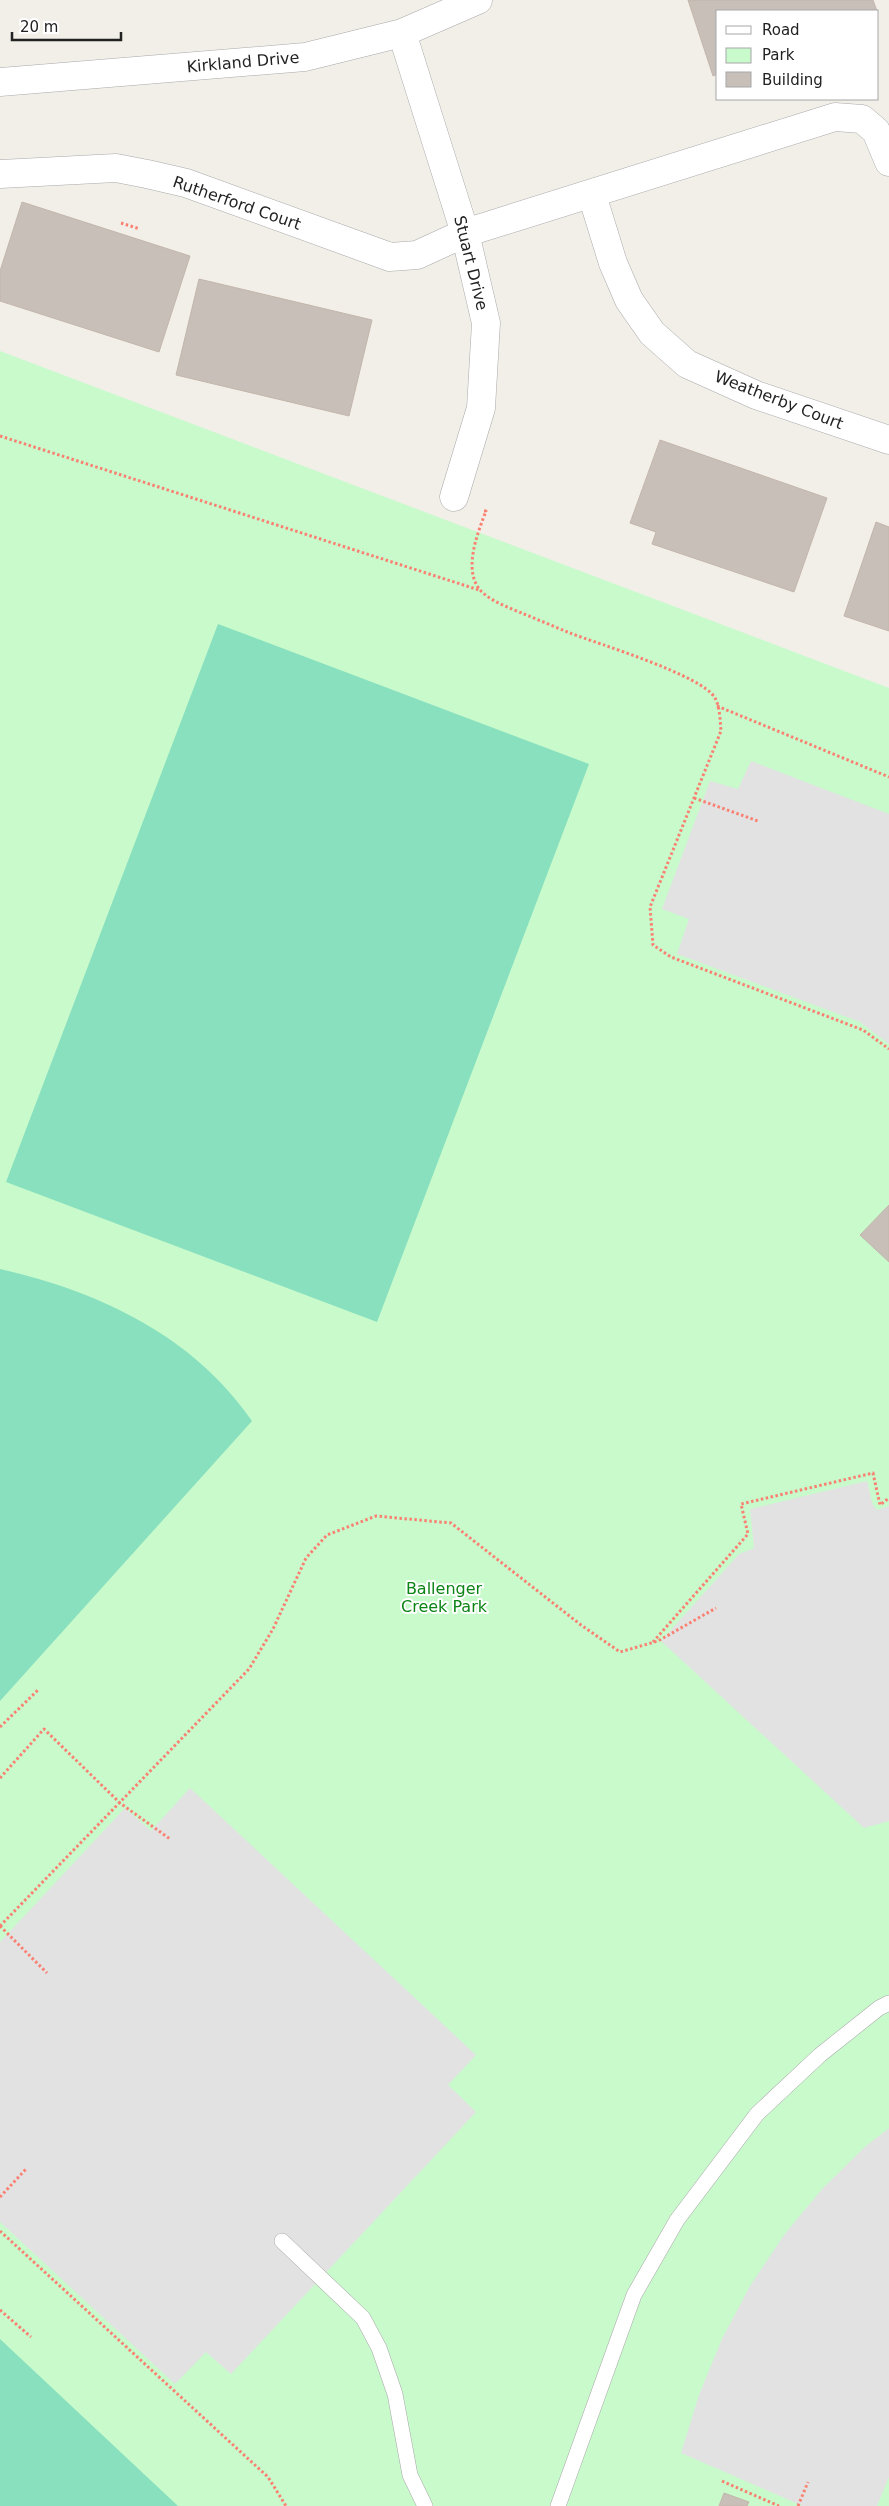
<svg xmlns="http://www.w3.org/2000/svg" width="889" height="2506" font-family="'DejaVu Sans',sans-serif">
<rect width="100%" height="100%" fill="#f2efe9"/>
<path fill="#c8facc" d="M0 351 889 688V2506H0Z"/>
<path fill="#88e0be" d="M218 624 589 764 377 1322 6 1182Z
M0 1269C98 1291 194 1336 252 1421L0 1701Z
M0 2339 178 2506H0Z"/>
<path fill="#e2e2e2" d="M751 761 889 814V1044L860 1022 677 954 689 919 662 909 710 781 738 789Z
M867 1481 873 1505 877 1510 889 1506V1821L864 1828 661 1641 739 1554 754 1548 750 1509Z
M190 1788 476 2055 448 2085 476 2112 231 2374 206 2352 175 2384 0 2222V1942L125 1808 151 1831Z
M889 2128V2477L877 2506H803L681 2453 699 2395 722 2339 750 2286 784 2235 823 2188 866 2146Z"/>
<path fill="#c7bfb8" stroke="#c4b6ab" d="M688 0H873L877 11H718V74L713 76Z
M22 202 190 256 159 352 0 301V271Z
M199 279 372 320 349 416 176 375Z
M660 440 827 498 794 592 652 544 656 532 630 523Z
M876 522 889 527V631L844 616Z
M889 1205V1262L860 1235Z
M724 2493 749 2502 747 2506H719Z"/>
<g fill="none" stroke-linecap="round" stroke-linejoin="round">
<defs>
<path id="service" d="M282 2241 363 2318 379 2348 395 2394 410 2475 425 2506
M558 2506 634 2295 677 2220 757 2114 820 2055 879 2008 889 2003"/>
<path id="minor" d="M402 33 465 233 486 323 481 408 454 497
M0 82 305 57 402 33 478 0
M0 174 116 168 147 174 186 183 390 257 417 255 465 233 835 117 862 119 876 131 889 162
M592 195 613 263 629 300 652 333 687 364 756 395 889 440"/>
</defs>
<use href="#service" stroke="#a9a9a9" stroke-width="16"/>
<use href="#minor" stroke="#a9a9a9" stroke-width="29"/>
<path stroke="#fa8072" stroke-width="3" stroke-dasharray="2.5 2.5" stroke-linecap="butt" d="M121 223 140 229
M0 436 479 590
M484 511H486C478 532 462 571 481 591 492 602 510 608 524 614 539 620 555 627 570 633 598 644 702 675 715 698 720 707 720 720 721 731L650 907 653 945 671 957 863 1030 889 1049
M717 706 889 777
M694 798 758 821
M653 1642 748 1534 741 1504 873 1473 880 1505 889 1498
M0 1727 39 1689
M0 1778 44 1729 120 1803 170 1839
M0 1926 249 1669 273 1629 306 1558 327 1535 376 1516 451 1523 581 1625 620 1652 658 1641 716 1608
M0 1926 47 1973
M0 2197 27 2168
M0 2231 268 2477 286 2506
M0 2310 31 2337
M722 2481 779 2506
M798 2506 808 2482"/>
<use href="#service" stroke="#fff" stroke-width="15"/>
<use href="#minor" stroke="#fff" stroke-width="28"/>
</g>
<g text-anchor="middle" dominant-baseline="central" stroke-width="4" stroke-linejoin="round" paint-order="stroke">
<g font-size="16" fill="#222" stroke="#fff">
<text transform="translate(243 62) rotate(-5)">Kirkland Drive</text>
<text transform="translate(237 203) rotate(19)">Rutherford Court</text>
<text transform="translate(471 263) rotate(76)">Stuart Drive</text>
<text transform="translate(779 400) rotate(21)">Weatherby Court</text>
</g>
<g font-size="16" fill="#0c8416" stroke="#fff">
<text x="444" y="1588">Ballenger<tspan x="444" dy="18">Creek Park</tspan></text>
</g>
</g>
<rect x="716" y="10" width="162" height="90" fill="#ffffff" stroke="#a7a7a7"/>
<rect x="726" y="26" width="25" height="8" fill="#ffffff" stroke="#a7a7a7"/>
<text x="762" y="35" font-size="15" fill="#222222">Road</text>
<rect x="726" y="48" width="25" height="15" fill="#c8facc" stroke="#a7a7a7"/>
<text x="762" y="60" font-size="15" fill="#222222">Park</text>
<rect x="726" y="72" width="25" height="15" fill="#c7bfb8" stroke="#a7a7a7"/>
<text x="762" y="85" font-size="15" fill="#222222">Building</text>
<path d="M12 32v8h109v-8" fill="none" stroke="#222222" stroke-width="2.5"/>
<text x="20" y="32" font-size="15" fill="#222222" stroke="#ffffff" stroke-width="4" paint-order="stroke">20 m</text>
</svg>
